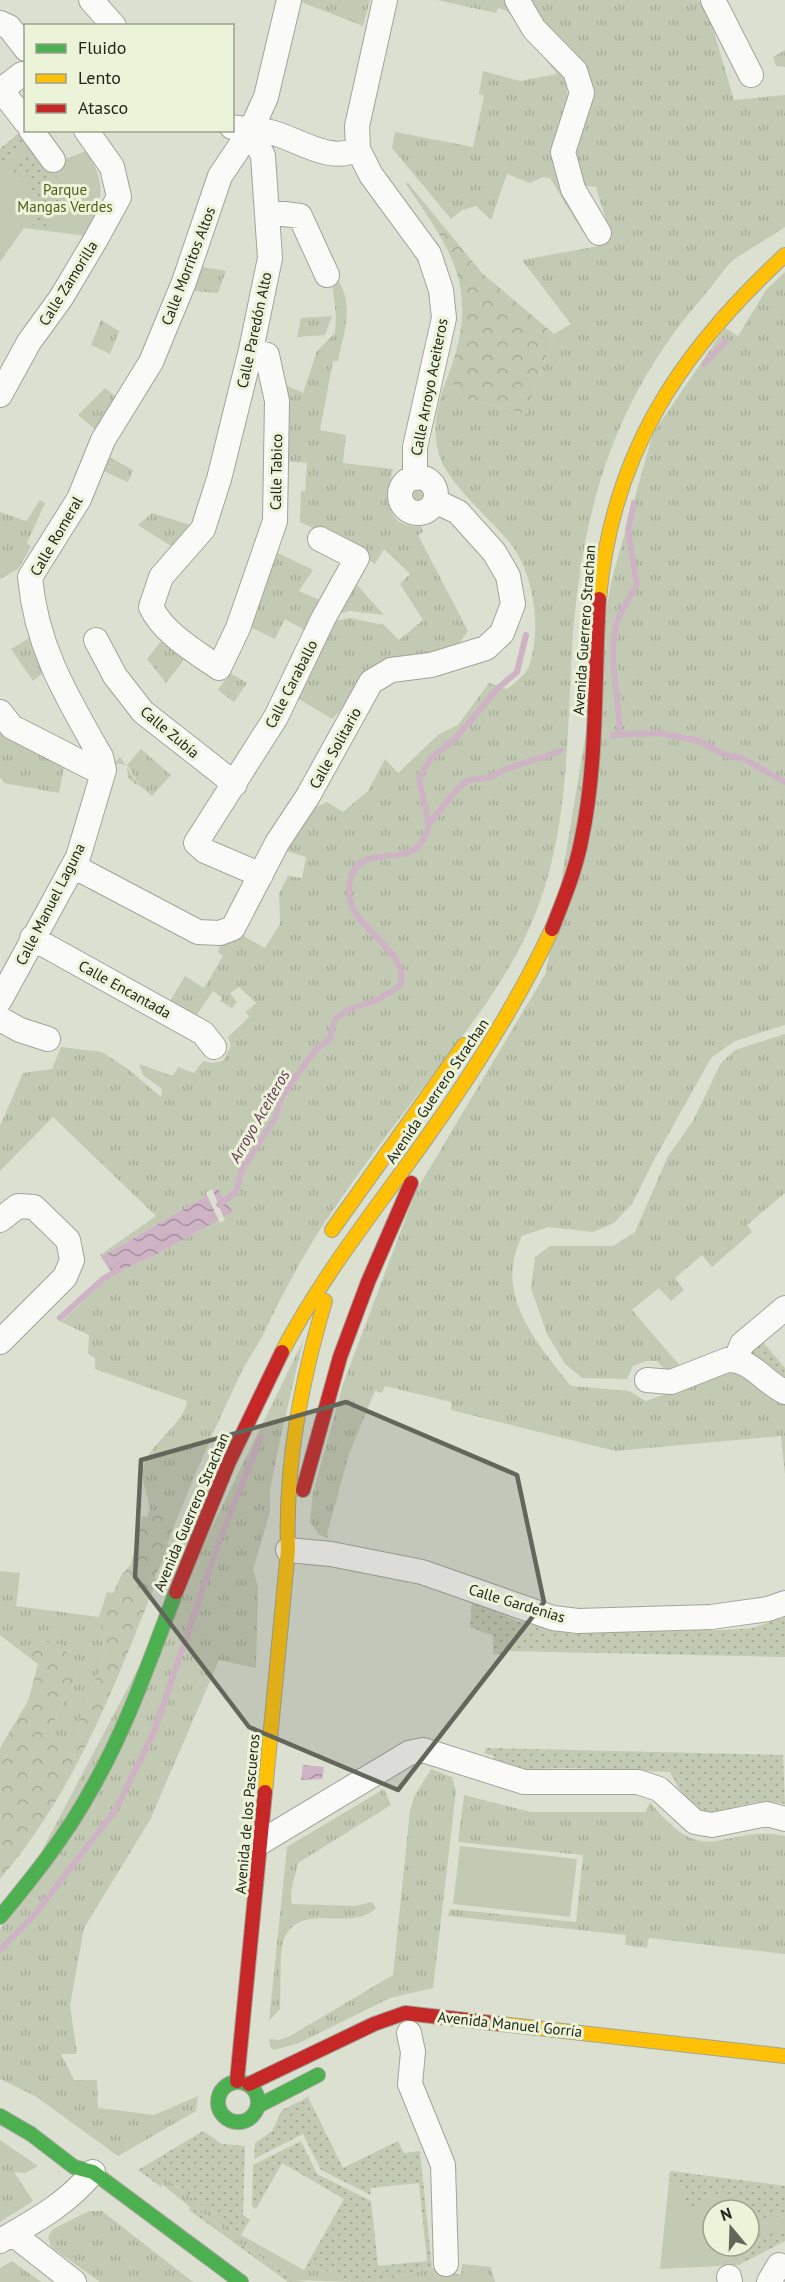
<svg xmlns="http://www.w3.org/2000/svg" width="785" height="2282" font-family="'PT Sans',sans-serif">
<defs>
<pattern id="grass-tufts" width="24" height="20" patternUnits="userSpaceOnUse" patternTransform="scale(1.5)"><rect width="24" height="20" fill="#c3cab3"/><path d="M3 7l-1-3M5 7V3M7 7l1-3M15 17l-1-3M17 17v-4M19 17l1-3" fill="none" stroke="#a7ad99"/></pattern>
<pattern id="forest-crowns" width="20" height="18" patternUnits="userSpaceOnUse" patternTransform="scale(1.5)"><rect width="20" height="18" fill="#c3cab3"/><path d="M2 6a3 3 0 1 1 6 0M12 15a3 3 0 1 1 6 0" fill="none" stroke="#a7ad99"/></pattern>
<pattern id="garden-dots" width="8" height="8" patternUnits="userSpaceOnUse" patternTransform="scale(1.5)"><rect width="8" height="8" fill="#c3cab3"/><path d="M2 2h.1M6 6h.1" fill="none" stroke="#a7ad99" stroke-width="1.8" stroke-linecap="round"/></pattern>
<pattern id="water-waves" width="16" height="10" patternUnits="userSpaceOnUse" patternTransform="scale(1.5)"><rect width="16" height="10" fill="#cdb3c4"/><path d="M0 5q4-4 8 0t8 0" fill="none" stroke="#a6919e"/></pattern>
</defs>
<rect width="100%" height="100%" fill="#dbe0d1"/>
<path fill="url(#grass-tufts)" d="M296 0H370L363 26Z
M437 0H511L566 69 558 71 564 76 568 96 561 118 562 183 585 236 550 178 542 177 530 183 507 174 491 220 476 206 462 210 451 219 392 148 395 132 473 147 484 96 479 94 483 71 520 81 557 74 507 11 498 8 496 13Z
M530 0H698L707 8 734 100 785 95V227C769 238 752 247 736 258 724 267 713 286 703 297 613 399 581 514 572 647 567 734 569 824 538 907 514 972 471 1025 429 1080 393 1126 358 1173 325 1222 302 1257 283 1293 265 1331 258 1346 247 1360 240 1375 219 1419 199 1464 181 1509L149 1511C150 1497 140 1482 143 1469 148 1443 185 1424 187 1401L95 1369V1358L88 1354 89 1335 61 1322 113 1274 150 1258 233 1212 218 1189 101 1257 100 1255 156 1216 53 1117 0 1171V1126L23 1073 52 1069 61 1047 102 1052 128 1069 161 1097 162 1089 143 1075 139 1064 173 1076 178 1067 194 1073 203 1061 212 1063 223 1061 231 1046 228 1037 249 1017 246 1012 256 1003 239 987 230 993 237 1002 232 1008 220 1001 222 998 213 991 194 1019 168 1004 185 976 204 988 223 956 218 952 220 946 237 940 240 934 265 948 280 924 279 893 288 876 302 878 306 857 280 849 312 809 327 802 343 812 368 791 385 759 398 773 439 734 458 725 489 683 507 689C514 683 526 675 529 666 542 630 534 575 511 544 493 522 450 484 441 460 430 432 437 403 448 376L464 398 526 414 554 334 571 324 522 260 599 246 610 233 596 187 582 185 572 161 587 106Z
M785 50V67L776 66 773 57Z
M202 267 226 271 218 293 194 291Z
M333 272C356 302 345 327 338 361H333L320 430 346 435 343 463 393 469C387 495 383 529 421 526L423 532 418 535 468 631 455 649 413 659 399 656 367 669 340 711 332 719 299 699 295 693 335 621 350 618 384 625 399 640 423 620 400 584 410 574 384 549 375 564 348 544 300 522 301 491H305L307 463 280 461 285 385 303 393 317 351 335 333 336 315 331 275Z
M785 272V1025L735 1041 711 1058 654 1160 632 1204 614 1223 593 1232 548 1227 522 1236C493 1294 536 1342 571 1386L629 1391 646 1401 732 1370 740 1371 785 1402V1475L781 1436 615 1451 451 1410V1402L385 1386 382 1393 375 1391 349 1454 327 1534 328 1538 319 1535 310 1522 313 1493 343 1384 416 1191 546 973 611 582 653 433 725 328 738 336 766 290Z
M332 316 325 335 297 337 301 318Z
M101 320 119 331 110 354 91 345Z
M105 388 116 397 97 431 78 415Z
M107 456 133 470 128 482 101 470Z
M406 495a11 11 0 1 1 22 0a11 11 0 1 1-22 0Z
M40 500 45 503 27 543 31 547 18 569 0 579V512L26 521Z
M152 513 194 526 171 546 138 525Z
M276 552 313 570 299 591 322 601 313 635 285 619 275 639 248 626Z
M354 582 357 585 384 615 350 611 330 616Z
M166 635 187 656 166 683 147 659Z
M31 637 43 673 33 681 11 649Z
M230 673 247 683 234 702 218 690Z
M0 728 64 768 59 793 4 783 0 777Z
M141 749 171 775 152 796 140 786 127 765Z
M785 1034V1193L747 1225 752 1232 712 1267 702 1255 675 1278 684 1290 671 1301 659 1288 632 1310 681 1367 667 1372 657 1361H646L633 1366 627 1379 582 1378 565 1364 547 1334 531 1288 535 1257 550 1246H613L635 1232 668 1156 693 1121 721 1063 735 1050Z
M303 1341 281 1435 270 1490V1512L253 1570 258 1587 256 1668 219 1660 150 1820 84 1928 70 2005 77 2054H61L74 2080H97L98 2108 154 2115 198 2096 196 2111 118 2156 35 2096 0 2079V1930L202 1547Z
M0 1571 20 1573 16 1606 99 1617 106 1654 79 1720 74 1761 61 1756 51 1728 77 1675 46 1640 18 1649 0 1635Z
M431 1769 452 1777 456 1791 433 1988 390 1998 299 2043 274 2050 270 2047 269 2039 279 2040 290 2036 393 1975 410 1810 414 1797Z
M384 1789 391 1805 298 1863C296 1876 288 1892 292 1904L355 1906 372 1902 376 1908C352 1933 300 1900 284 1939 279 1949 281 1994 280 2009L269 2021 287 1847Z
M464 1795 531 1812H645L650 1802C708 1874 720 1823 785 1836V1954L649 1938 647 1948 625 1945 626 1935 448 1916 450 1909 576 1922 583 1855 458 1842Z
M0 2140 38 2166 26 2173 14 2172 33 2201 0 2222Z
M167 2179 241 2235 304 2270 329 2271 351 2282 296 2280 237 2242 214 2220 190 2207 163 2185Z
M89 2211H102L193 2282H100L51 2247 48 2237 53 2229Z
M12 2261 41 2282H0V2268Z
M462 2264 491 2267 495 2282H375L432 2268 461 2275Z"/>
<path fill="url(#forest-crowns)" d="M408 183 482 273 554 334 526 414 464 398 448 376C480 291 455 255 406 184Z
M181 1509 167 1544 170 1546 154 1578 157 1580C114 1687 76 1790 0 1879V1748L28 1701 38 1664 18 1649 46 1640 64 1646 77 1675 51 1728 61 1756 74 1760 79 1720 106 1654 99 1617 107 1592 113 1593 121 1576 131 1564 142 1516 147 1517 149 1511Z"/>
<path fill="#c3cab3" fill-rule="evenodd" d="M24 129 60 161 86 151C108 184 102 202 87 236L24 228 0 262V149Z
M460 1846 577 1859 570 1917 453 1904Z
M670 2171 785 2186V2241L738 2265 660 2269ZM713 2210H749V2246H713Z"/>
<path fill="url(#garden-dots)" d="M24 129 30 138 0 168V149Z
M34 143C51 169 66 184 66 216L50 213 46 227 33 225 30 221C40 197 32 178 8 169Z
M120 757 140 787 129 779 126 765 114 763Z
M762 1341 785 1368V1381L772 1373 750 1352Z
M472 1602 520 1622 561 1631 724 1630 752 1628 785 1617V1657L507 1651V1655L493 1654V1636L470 1627Z
M486 1748 783 1755 785 1804C726 1790 708 1849 670 1772L570 1768 525 1769 493 1759 494 1756 484 1753Z
M308 2097 343 2168 398 2141 404 2153 420 2151 432 2268 375 2282H351L329 2271 304 2270 344 2199 282 2163 256 2209 252 2206 253 2165 301 2141 317 2174 371 2201 378 2266 427 2261 419 2183 370 2188 371 2195 321 2170 303 2134 254 2159 255 2143 272 2131 282 2110Z
M203 2131 222 2144 245 2146 243 2215 250 2220 241 2235 167 2179 161 2187 138 2170Z
M670 2171 785 2186V2215L755 2220C751 2215 749 2209 745 2204 730 2187 707 2193 694 2208L684 2204 687 2196 682 2193V2183L669 2181Z
M190 2207 214 2220 237 2242 296 2280 306 2282H288L189 2210Z
M756 2229 775 2234 785 2233V2241L738 2265 734 2255 749 2246 752 2230Z"/>
<path fill="url(#water-waves)" d="M218 1189 233 1212 150 1258 113 1274 101 1257Z
M303 1765 324 1767 322 1779 301 1780Z"/>
<path fill="#dbe0d1" d="M212 1189 225 1220 220 1223 206 1193Z"/>
<g fill="none" stroke-linecap="round" stroke-linejoin="round">
<path stroke="#cdb3c4" stroke-width="6" d="M704 364 726 341
M613 735 660 733 699 741 723 754 744 759 785 782
M620 735C620 701 610 670 614 636 616 617 628 600 637 585L628 530 634 503
M429 824 459 787 469 780 488 778 506 769 561 751
M219 1205 236 1192 242 1170 275 1118 281 1098 316 1049 330 1039 335 1019 350 1009 377 1000 400 986C412 950 347 928 349 890 352 836 405 872 423 840 426 835 429 828 428 822 427 808 421 793 419 778L431 758 456 738 497 689 517 672 526 635
M60 1318 103 1279 118 1270
M0 1950 35 1914 116 1809 154 1732 218 1544 261 1437"/>
<defs>
<path id="street" d="M91 0 114 26
M385 0 357 126 358 149 371 175 429 254 441 290 444 318 415 447V478
M517 0 534 29 575 71 582 93 563 152 573 189 599 233
M713 0 751 75
M0 23 9 27 26 49
M1 90 26 122
M0 91 22 74
M232 127C245 129 258 129 270 132 299 139 329 164 358 149
M31 130 53 160
M268 212 300 216 327 275
M251 350 267 355 277 401 275 521 238 628 219 668C196 652 163 633 151 607L161 577 203 529 219 479 251 350 270 258 263 156 251 130
M0 395 29 342 61 298 96 239 119 197 112 167 86 130
M400 495a18 18 0 1 1 36 0a18 18 0 1 1-36 0Z
M96 640 115 676 143 712 235 784
M0 712 12 727 94 769 104 770
M73 866 198 932 220 933 233 928 277 843 308 796 371 682 391 670 431 665 486 648 502 633 513 604 508 576 494 552 458 512 435 501
M261 875 205 851 196 843 276 717 323 619 357 558 320 539
M32 938 203 1033 214 1047
M0 1000 78 857 104 770 101 757C67 697 36 647 30 577L79 499 103 440 151 362 184 282 220 176 251 130 266 97 289 0
M0 1019 20 1030 48 1039
M0 1220 18 1206 34 1207 68 1240 72 1260 65 1277 0 1342
M736 1359 742 1344 785 1308
M647 1380 671 1382 727 1360C750 1358 765 1383 785 1392
M288 1550 331 1554 422 1572 553 1618 578 1621 711 1617 768 1609 785 1603
M261 1842 409 1753 423 1750 524 1782H638L659 1789 695 1822 712 1825 767 1814 785 1819
M409 2033 413 2052 410 2084 443 2165 446 2264
M13 2234 74 2282
M0 2241C35 2221 67 2204 93 2172
M729 2277 730 2282
M769 2282 779 2265"/>
<path id="fast" d="M0 1917C33 1877 66 1836 91 1790 127 1728 150 1659 176 1592
M218 2102a20 20 0 1 1 40 0a20 20 0 1 1-40 0Z
M258 2106 318 2075
M0 2116 31 2134 74 2167 93 2172 241 2282"/>
<path id="slow" d="M599 599C612 453 680 352 785 255
M332 1230 464 1045
M282 1352C322 1276 375 1210 425 1140 473 1073 517 1004 552 929
M288 1550C285 1464 301 1383 325 1301
M265 1792 288 1550
M501 2024 785 2056"/>
<path id="jam" d="M552 929C563 901 575 872 581 842 598 763 594 680 599 599
M303 1490 340 1357 368 1282 411 1183
M176 1592 228 1464 282 1352
M237 2081 265 1792
M249 2084 374 2024 405 2013 501 2024"/>
</defs>
<use href="#street" stroke="#a1a599" stroke-width="26"/>
<use href="#fast" stroke="#a1a599" stroke-width="16"/>
<use href="#slow" stroke="#a1a599" stroke-width="16"/>
<use href="#jam" stroke="#a1a599" stroke-width="16"/>
<use href="#street" stroke="#fafaf8" stroke-width="24"/>
<use href="#fast" stroke="#4caf50" stroke-width="14"/>
<use href="#slow" stroke="#ffc107" stroke-width="14"/>
<use href="#jam" stroke="#c62828" stroke-width="14"/>
</g>
<path fill="#63665b" fill-opacity="0.2" stroke="#63665b" stroke-width="4.5" stroke-linejoin="round" d="M346 1402 517 1475 544 1602 398 1790 249 1727 135 1577 141 1460Z"/>
<g text-anchor="middle" dominant-baseline="central" stroke-width="6" stroke-linejoin="round" paint-order="stroke">
<g font-size="15" fill="#4f5e1b" stroke="#ebf3d8">
<text x="65" y="189">Parque<tspan x="65" dy="17">Mangas Verdes</tspan></text>
</g>
<g font-size="15" fill="#23251c" stroke="#ebf3d8">
<text transform="translate(188 266) rotate(-69)">Calle Morritos Altos</text>
<text transform="translate(68 283) rotate(-58)">Calle Zamorilla</text>
<text transform="translate(254 330) rotate(-78)">Calle Paredón Alto</text>
<text transform="translate(429 387) rotate(-79)">Calle Arroyo Aceiteros</text>
<text transform="translate(276 472) rotate(-89)">Calle Tabico</text>
<text transform="translate(56 536) rotate(-60)">Calle Romeral</text>
<text transform="translate(584 630) rotate(-86)">Avenida Guerrero Strachan</text>
<text transform="translate(291 684) rotate(-63)">Calle Caraballo</text>
<text transform="translate(170 732) rotate(40)">Calle Zubía</text>
<text transform="translate(335 748) rotate(-61)">Calle Solitario</text>
<text transform="translate(50 904) rotate(-63)">Calle Manuel Laguna</text>
<text transform="translate(125 989) rotate(29)">Calle Encantada</text>
<text transform="translate(437 1091) rotate(-56)">Avenida Guerrero Strachan</text>
<text transform="translate(191 1512) rotate(-67)">Avenida Guerrero Strachan</text>
<text transform="translate(517 1603) rotate(17)">Calle Gardenias</text>
<text transform="translate(247 1814) rotate(-85)">Avenida de los Pascueros</text>
<text transform="translate(510 2024) rotate(6)">Avenida Manuel Gorría</text>
</g>
<g font-size="16" font-style="italic" fill="#69365f" stroke="#ebf3d8">
<text transform="translate(259 1116) rotate(-60)">Arroyo Aceiteros</text>
</g>
</g>
<rect x="24" y="24" width="210" height="108" fill="#ebf3d8" stroke="#9ba18d" stroke-width="1.5"/>
<rect x="36" y="44" width="30" height="9" fill="#4caf50" stroke="#9ba18d" stroke-width="1.5"/>
<text x="78" y="54" font-size="18" fill="#23251c">Fluido</text>
<rect x="36" y="74" width="30" height="9" fill="#ffc107" stroke="#9ba18d" stroke-width="1.5"/>
<text x="78" y="84" font-size="18" fill="#23251c">Lento</text>
<rect x="36" y="104" width="30" height="9" fill="#c62828" stroke="#9ba18d" stroke-width="1.5"/>
<text x="78" y="114" font-size="18" fill="#23251c">Atasco</text>
<g transform="translate(731 2228) rotate(341)"><circle r="28" fill="#ebf3d8" stroke="#9ba18d" stroke-width="1.5"/>
<path d="M0-4.5L10 22L0 15L-10 22Z" fill="#63665b"/>
<text y="-9" font-size="16" font-weight="bold" text-anchor="middle" fill="#23251c">N</text>
</g>
</svg>
